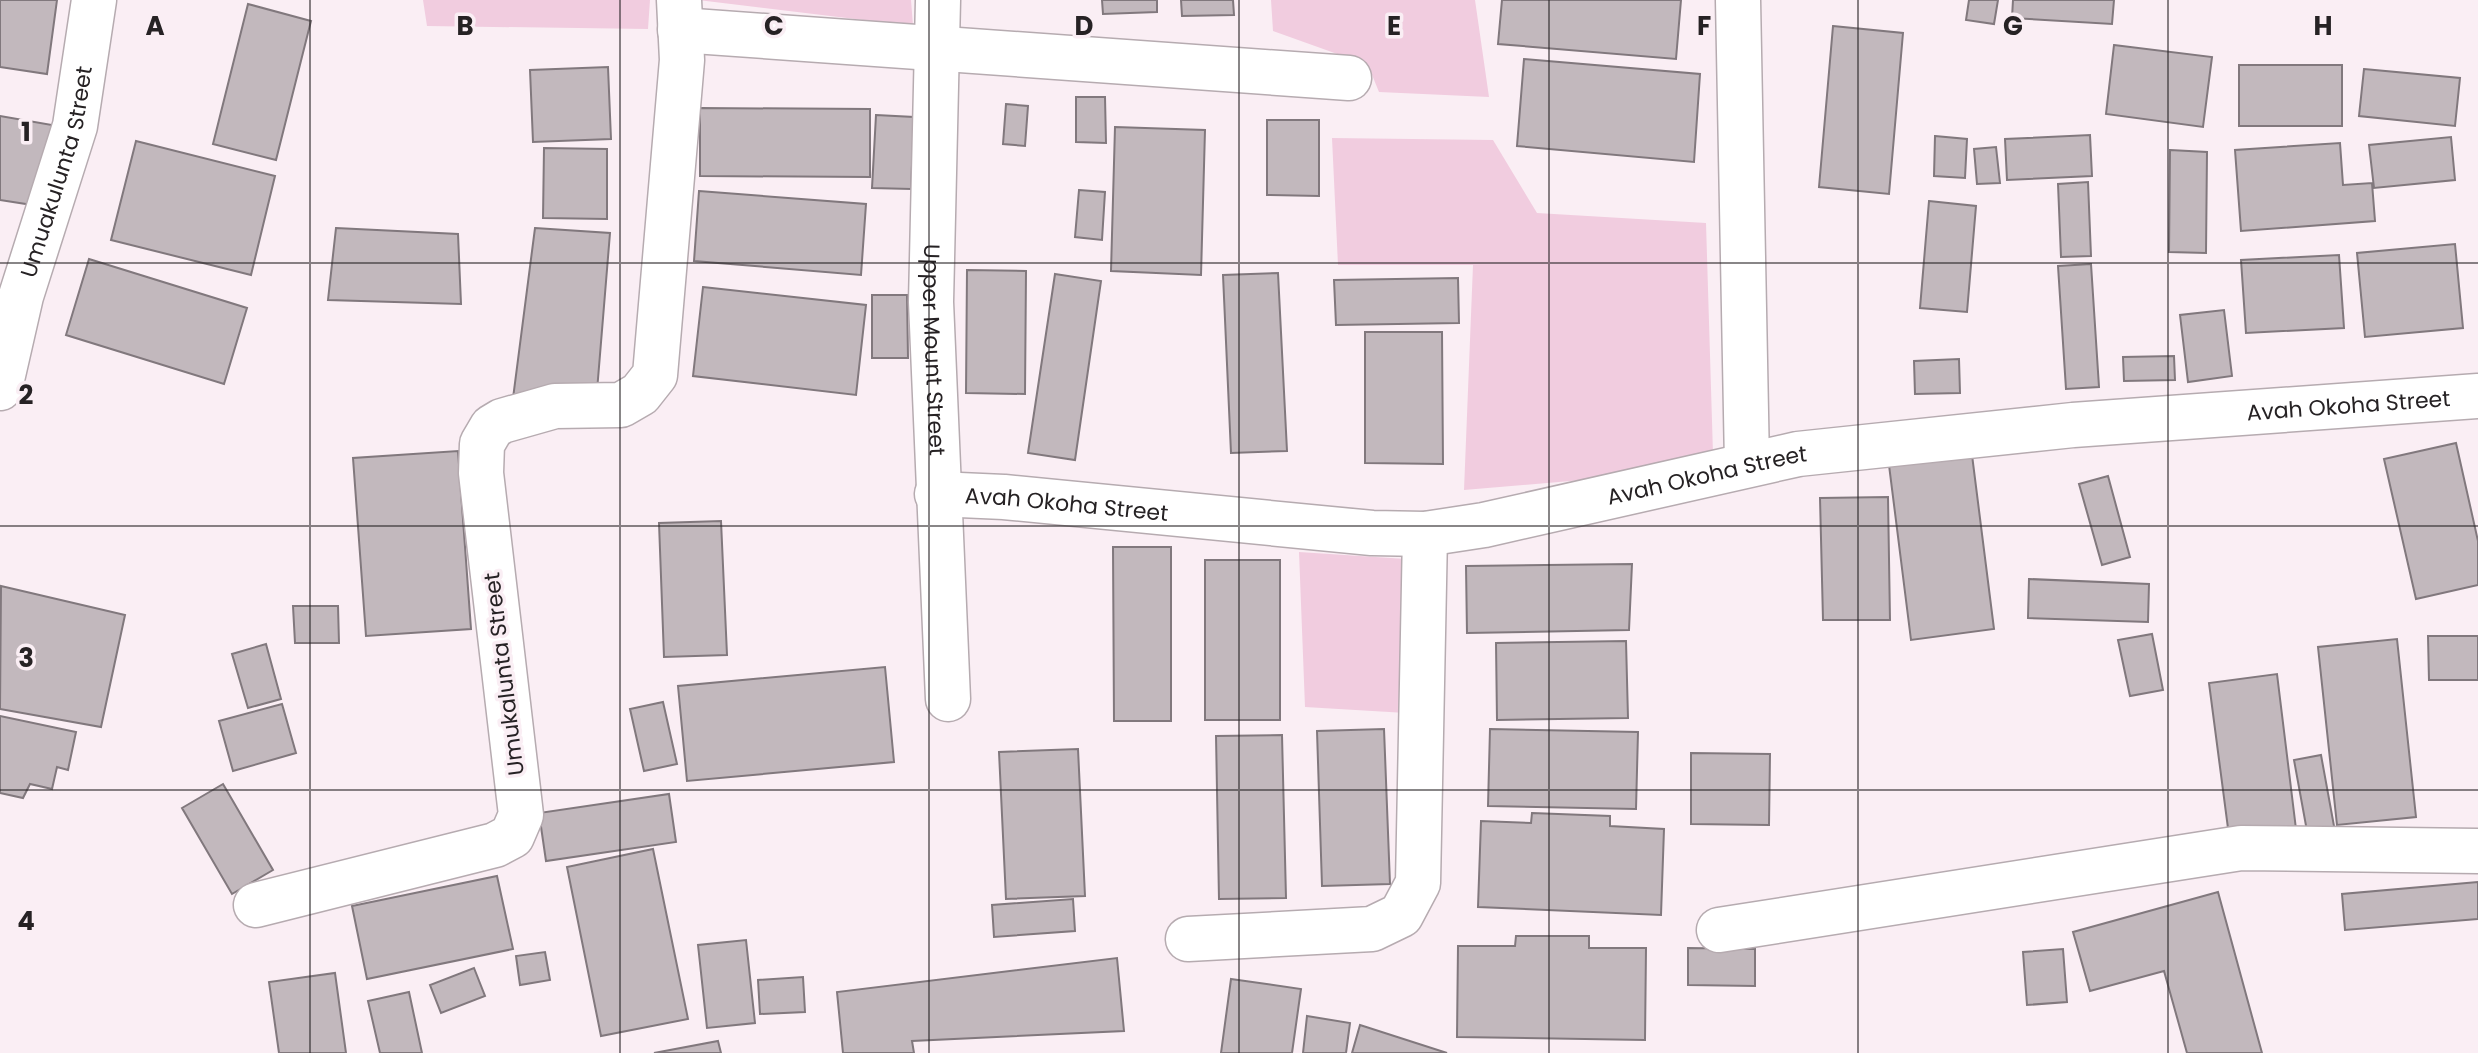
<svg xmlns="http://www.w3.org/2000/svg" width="2478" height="1053" font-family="Poppins,sans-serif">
<rect width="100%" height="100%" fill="#faeef4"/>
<path fill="#f1ccdf" d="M423 0H650L648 29 427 26Z
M698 0H911L913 26Z
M1271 0H1475L1489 97 1379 92 1368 65 1273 31Z
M1332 138 1493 140 1537 213 1706 223 1713 454 1617 477 1464 490 1473 265H1338Z
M1299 552 1406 559V713L1305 707Z"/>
<path fill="#c2b8bd" stroke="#81787d" stroke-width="2" d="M0 0H57L47 74 0 67Z
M1102 0H1157V12L1103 14Z
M1181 0H1233L1234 15 1182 16Z
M1502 0H1681L1676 59 1498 44Z
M1969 0H1998L1994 24 1966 20Z
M2013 0H2114L2112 24 2012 18Z
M248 4 311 21 276 160 213 144Z
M1833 26 1903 33 1889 194 1819 187Z
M2114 45 2212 57 2203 127 2106 114Z
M1524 59 1700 74 1694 162 1517 146Z
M2239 65H2342V126H2239Z
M608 67 611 139 533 142 530 70Z
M2364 69 2460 78 2455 126 2359 116Z
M1076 97H1105L1106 143 1076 142Z
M1006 104 1028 106 1025 146 1003 144Z
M700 108 870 109V177L700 176Z
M876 115 914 117 911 189 872 188Z
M0 116 52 125 39 206 0 200Z
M1267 120H1319V196L1267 195Z
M1115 127 1205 130 1201 275 1111 271Z
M2090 135 2092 176 2007 180 2005 139Z
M1935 136 1967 139 1965 178 1934 176Z
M2451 137 2455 180 2374 188 2369 145Z
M136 141 275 176 251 275 111 240Z
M2340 143 2343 185 2372 183 2375 221 2241 231 2235 150Z
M1996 147 2000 183 1977 184 1974 149Z
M544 148 607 149V219L543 218Z
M2170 150 2207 152 2206 253 2169 252Z
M2088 182 2091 256 2061 257 2058 184Z
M1079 190 1105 192 1102 240 1075 237Z
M699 191 866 204 861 275 694 261Z
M1929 201 1976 206 1967 312 1920 308Z
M336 228 458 234 461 304 328 300Z
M535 228 610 233 597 391 512 406Z
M2455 244 2463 328 2365 337 2357 253Z
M2339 255 2344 328 2246 333 2241 260Z
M89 259 247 308 224 384 66 335Z
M2091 264 2099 387 2066 389 2058 266Z
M967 270 1026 271 1025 394 966 393Z
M1278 273 1287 451 1231 453 1223 275Z
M1055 274 1101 281 1075 460 1028 453Z
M1458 278 1459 323 1336 325 1334 280Z
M703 287 866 305 856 395 693 376Z
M872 295H907L908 358H872Z
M2224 310 2232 376 2188 382 2180 315Z
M1365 332H1442L1443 464 1365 463Z
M2174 356 2175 380 2124 381 2123 357Z
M1959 359 1960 393 1915 394 1914 361Z
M2456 443 2478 541V585L2416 599 2384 459Z
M458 451 471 629 366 636 353 458Z
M1972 455 1994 629 1911 640 1889 465Z
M2108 476 2130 557 2102 565 2079 484Z
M1888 497 1890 620H1823L1820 498Z
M721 521 727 655 664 657 659 523Z
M1113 547H1171V721H1114Z
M1205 560H1280V720H1205Z
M1632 564 1629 630 1467 633 1466 566Z
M2029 579 2149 584 2148 622 2028 618Z
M1 586 125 615 101 727 0 709Z
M293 606H338L339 643H295Z
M2152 634 2163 690 2130 696 2118 640Z
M2428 636H2478V680H2429Z
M2397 639 2416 817 2337 825 2318 647Z
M1626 641 1628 718 1497 720 1496 643Z
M266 644 281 699 248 708 232 654Z
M885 667 894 762 687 781 678 686Z
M2277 674 2296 829 2229 836 2209 683Z
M663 702 677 764 644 771 630 709Z
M282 704 296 753 233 771 219 721Z
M0 716 76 732 68 770 57 767 52 789 30 784 23 798 0 793Z
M1384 729 1390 884 1322 886 1317 731Z
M1490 729 1638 732 1636 809 1488 806Z
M1282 735 1286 898 1219 899 1216 736Z
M1078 749 1085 896 1006 899 999 752Z
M1691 753 1770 754 1769 825 1691 824Z
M2321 755 2336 837 2309 842 2294 760Z
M223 784 273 870 232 894 182 808Z
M669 794 676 842 546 861 539 813Z
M1532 813 1610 816V826L1664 829 1661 915 1478 907 1481 821 1531 823Z
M653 849 688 1019 601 1036 567 867Z
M497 876 513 949 367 979 352 906Z
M2478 882V919L2345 930 2342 894Z
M2218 892 2262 1053H2187L2164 971 2090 991 2073 932Z
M1073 899 1075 931 994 937 992 905Z
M1516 936H1589V948H1646L1645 1040 1457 1037 1458 946H1515Z
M746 940 755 1023 707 1028 698 945Z
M1688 948 1755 949V986L1688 985Z
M2063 949 2067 1002 2027 1005 2023 952Z
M545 952 550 980 520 985 516 956Z
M1117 958 1124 1031 912 1041 914 1053H843L837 992Z
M474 968 485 996 441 1013 430 985Z
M335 973 346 1053H279L269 982Z
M803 977 805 1012 760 1014 758 980Z
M1231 979 1301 989 1292 1053H1221Z
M409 992 422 1053H380L368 1001Z
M1307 1016 1350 1023 1346 1053H1303Z
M1360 1025 1447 1053H1352Z
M718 1041 721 1053H654Z"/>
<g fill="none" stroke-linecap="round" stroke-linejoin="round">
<defs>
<g id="minor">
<path id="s1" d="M938 0 931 302 948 699"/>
<path d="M1738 0 1747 464"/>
<path d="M680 30 1349 78"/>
<path id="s2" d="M0 388 21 296 75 126 94 0"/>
<path id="s3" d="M937 494 1004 497 1372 533 1425 534 1484 525 1798 454 2073 425 2478 396"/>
<path d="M256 905 495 845 512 836 521 815 481 473 482 444 492 427 502 421 555 406 621 405 640 394 655 375 682 60 679 0"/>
<path d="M1719 930 2241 848 2478 851"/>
<path d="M1188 939 1372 929 1401 915 1418 883 1425 534"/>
</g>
</defs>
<use href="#minor" stroke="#b6abb0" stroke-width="47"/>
<use href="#minor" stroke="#fff" stroke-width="44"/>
</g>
<path fill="none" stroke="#262224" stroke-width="2" stroke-opacity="0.55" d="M310 0V1053M620 0V1053M929 0V1053M1239 0V1053M1549 0V1053M1858 0V1053M2168 0V1053M0 263H2478M0 526H2478M0 790H2478"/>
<g text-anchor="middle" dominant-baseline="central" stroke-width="7" stroke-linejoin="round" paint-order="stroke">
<g font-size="22" fill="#262224" stroke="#faeef4">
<text stroke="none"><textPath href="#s2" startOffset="224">Umuakulunta Street</textPath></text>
<text stroke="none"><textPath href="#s1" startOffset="350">Upper Mount Street</textPath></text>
<text stroke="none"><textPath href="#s3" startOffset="1424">Avah Okoha Street</textPath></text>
<text stroke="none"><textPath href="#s3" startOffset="778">Avah Okoha Street</textPath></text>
<text stroke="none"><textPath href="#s3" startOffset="130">Avah Okoha Street</textPath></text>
<text transform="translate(504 674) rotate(-97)">Umukalunta Street</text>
</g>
</g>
<g font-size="26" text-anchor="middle" font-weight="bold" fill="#262224" stroke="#faeef4" stroke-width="7" stroke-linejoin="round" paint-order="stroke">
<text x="155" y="35">A</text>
<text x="465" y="35">B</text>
<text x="774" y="35">C</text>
<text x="1084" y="35">D</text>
<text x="1394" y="35">E</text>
<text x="1704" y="35">F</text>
<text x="2013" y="35">G</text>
<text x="2323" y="35">H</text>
<text x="26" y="141">1</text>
<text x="26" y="404">2</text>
<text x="26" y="667">3</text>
<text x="26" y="930">4</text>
</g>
</svg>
